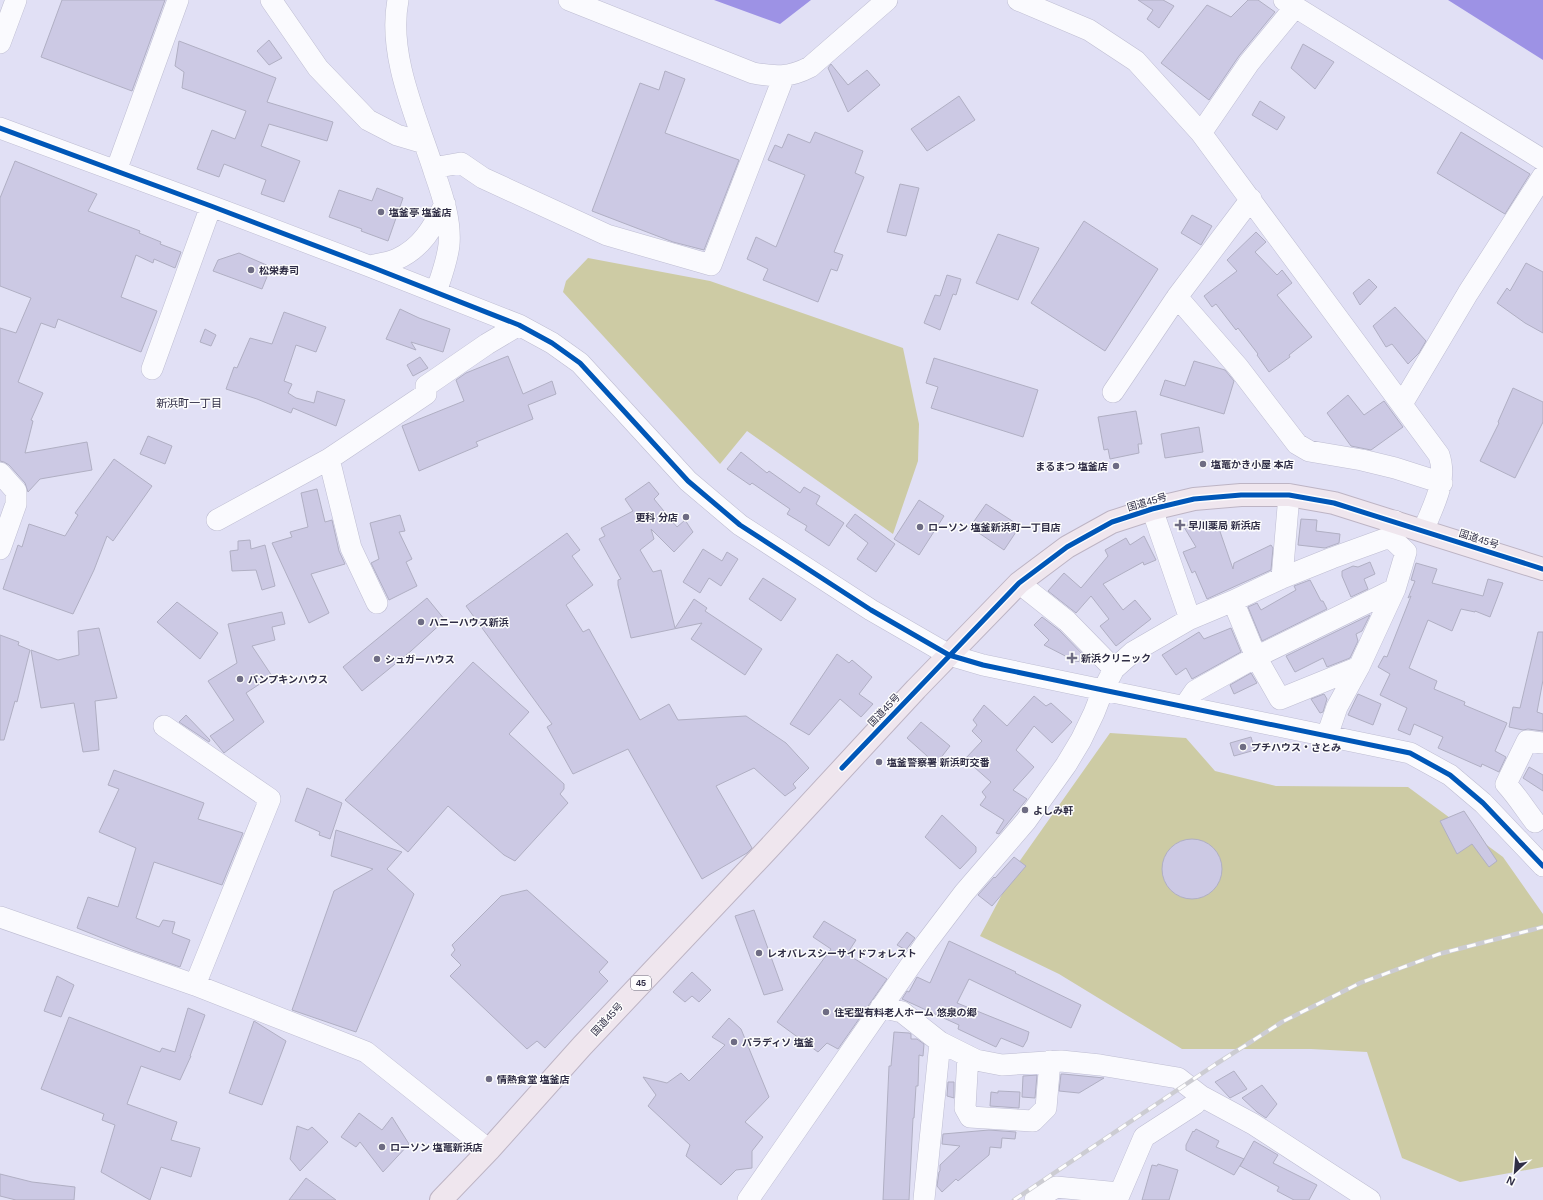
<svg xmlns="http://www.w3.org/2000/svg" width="1543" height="1200" font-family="Arial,'Noto Sans JP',sans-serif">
<rect width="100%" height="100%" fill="#e1e0f5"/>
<path fill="#cdcba4" d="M588 258 710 281 903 348 919 424 918 461 893 534 747 431 720 464 563 292 566 281Z
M1110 733 1186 738 1215 771 1276 786 1408 787 1503 857 1543 914V1167L1460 1182 1402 1158 1367 1052 1311 1049H1182L1059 974 980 936 1019 862Z"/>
<path fill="#9d92e5" d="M714 0H811L780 24Z
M1448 0H1543V60Z"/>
<path fill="#ccc9e4" stroke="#b0afc3" d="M62 0H165L132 91 41 57Z
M1138 0H1163L1174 6 1159 28 1147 19 1153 10Z
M1248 0H1258L1275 12 1239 56 1209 100 1161 63 1207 5 1231 17Z
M269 40 282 58 269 65 257 51Z
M179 41 276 78 267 102 333 122 327 141 269 124 261 146 300 161 284 202 261 194 266 180 224 164 219 177 197 169 212 130 235 139 246 111 182 88 184 72 175 66Z
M1303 44 1334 62 1315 89 1291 68Z
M831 64 848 85 867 70 880 85 848 112 828 68Z
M665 71 685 79 665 133 739 160 704 250 673 242 592 211 640 83 659 90Z
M959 96 975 120 927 151 911 129Z
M1260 101 1285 117 1277 130 1252 115Z
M815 132 863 151 855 173 864 177 834 252 843 255 837 271 831 269 818 302 763 280 768 269 747 259 756 237 776 247 805 175 768 160 775 145 782 148 788 134 810 143Z
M1461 132 1530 174 1505 214 1437 173Z
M15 161 97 194 88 211 140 231 139 233 161 242 160 244 181 252 175 268 154 259 153 263 136 255 121 297 157 311 141 352 58 319 55 328 41 323 18 382 43 393 31 420 33 421 25 453 87 442 92 470 40 479 28 492 25 483 9 465 4 462 0 461V328L16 333 31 298 0 286V198Z
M900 184 919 188 906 236 887 232Z
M377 188 403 198 388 241 361 231 362 229 329 217 339 190 372 201Z
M1192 215 1212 226 1201 245 1181 233Z
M1084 221 1158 269 1105 351 1031 303Z
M1256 232 1266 242 1255 252 1277 275 1282 270 1292 283 1277 295 1312 337 1289 355 1290 357 1269 372 1257 355 1258 354 1238 328 1236 330 1216 304 1212 307 1204 296 1237 271 1227 260Z
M998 234 1039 248 1018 300 976 283Z
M239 253 271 267 262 289 213 271 218 260Z
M1526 263 1543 272V333L1525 323 1497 303 1507 288 1510 291Z
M947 275 961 279 956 295 953 294 940 330 924 323 935 295 940 296Z
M1369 279 1377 287 1360 305 1353 293Z
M1395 307 1426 341 1419 353 1408 364 1392 344 1386 347 1373 326Z
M400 309 419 318 450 329 443 352 411 342 416 350 386 339Z
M284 312 326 327 316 352 296 345 284 381 292 384 288 393 296 398 314 403 317 391 345 400 336 426 293 408 291 413 257 399 226 389 234 367 237 368 250 338 272 344Z
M205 329 216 335 211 346 200 342Z
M508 356 523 394 552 381 556 394 528 405 533 419 476 442 478 446 419 471 402 426 464 401 456 380 466 373Z
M420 357 428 368 413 376 407 365Z
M934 358 1038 390 1023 437 931 408 938 387 926 383Z
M1194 361 1225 370 1234 381 1224 414 1160 395 1165 380 1185 386Z
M1513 388 1543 402V422L1515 478 1480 461 1499 423 1498 422Z
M1348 395 1364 415 1384 401 1403 427 1371 450 1351 446 1327 413Z
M1136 411 1142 444H1138L1139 453 1110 459 1108 449 1104 450 1098 417Z
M1199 427 1203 452 1165 458 1161 434Z
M148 436 172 446 165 464 140 454Z
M741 452 767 473 769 471 800 493 804 487 820 496 816 504 844 523 829 546 805 530 807 526 787 514 790 509 752 483 750 485 727 469Z
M114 459 152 486 113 541 107 536 94 570 73 614 3 589 18 545 22 547 29 524 65 536 78 515 75 513Z
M649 482 659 494 654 499 677 527 685 520 693 532 674 552 651 529 654 539 640 550 653 572 661 570 675 628 694 599 707 608 705 611 762 649 745 675 691 639 702 623 631 638 618 585V580L621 579 599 539 605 536 601 528 633 511 625 499Z
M317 489 325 522 332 520 339 551 345 564 311 574 329 613 309 623 272 543 292 537 290 532 308 527 301 493Z
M919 500 944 516 919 555 894 539Z
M986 504 1020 526 1004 550 970 527Z
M855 514 895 544 876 572 857 559 868 543 846 526Z
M400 515 405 531 399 532 412 559 406 562 417 586 389 600 371 563 379 559 370 523Z
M1301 519 1317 520 1316 531 1340 534 1339 543 1325 548 1298 545Z
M1216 520 1233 569 1234 563 1271 545 1273 548 1271 570 1207 599 1195 571 1192 573 1183 552 1196 547 1184 527 1196 521 1199 526Z
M567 533 580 550 572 556 593 585 566 605 583 632 589 629 640 720 669 704 678 720 746 716 786 743 809 768 793 784 796 788 785 796 754 768 716 786 752 848 747 853 702 879 628 749 573 774 547 727 552 724 466 606Z
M1144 536 1156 560 1144 565 1143 562 1103 584 1123 610 1135 600 1151 619 1116 646 1100 626 1109 619 1091 596 1076 613 1048 591 1064 573 1081 588 1108 556 1105 550 1126 538 1130 545Z
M250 540 251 549 265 545 275 586 262 590 256 570 232 571 230 551 238 550V541Z
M703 549 722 561 727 552 738 559 721 586 709 578 700 593 683 582Z
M1370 562 1375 574 1364 579 1368 589 1351 597 1342 576V571L1353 566 1358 567Z
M1416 563 1437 569 1432 583 1483 596 1488 579 1503 583 1490 617 1475 611V612L1461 609 1452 631 1428 620 1409 668 1437 681 1434 689 1465 702 1464 705 1507 723 1495 751 1506 757 1499 772 1482 764 1481 767 1438 748 1443 737 1414 724 1410 735 1398 730 1407 708 1380 695 1390 674 1378 667 1384 656 1387 657 1411 596 1408 598 1415 581 1411 580Z
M763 578 796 599 781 621 749 599Z
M1310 580 1321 601H1323L1327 609 1262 641 1248 607 1257 603 1261 610 1296 590 1294 586Z
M427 598 445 620 411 651 362 691 343 667Z
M177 602 218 633 200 659 157 622Z
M282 612 285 624 272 627 275 640 252 646 272 676 246 693 264 722 224 753 210 736 234 720 208 681 237 663 228 624Z
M1370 615 1362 631 1356 634 1358 641 1350 658 1327 667 1323 658 1295 672 1286 656Z
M1042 617 1059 630 1091 663 1075 661 1044 645 1049 640 1034 625Z
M99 628 117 698 95 701 99 750 83 752 74 703 41 708 31 650 58 660 79 655 78 631Z
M1231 628 1241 652 1192 679 1186 668 1176 675 1162 655 1199 632 1204 639Z
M1538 632H1543V680L1537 712 1543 714V731L1528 729 1523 730 1509 727 1513 707 1520 708Z
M0 635 19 642 18 645 30 650 17 702 15 701 4 740H0Z
M837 654 849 663 852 660 872 677 859 694 873 704 861 717 840 699 809 735 790 724Z
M473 662 529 712 509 734 564 784V789L560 794 568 803 515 861 504 855 448 806 408 852 345 800Z
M1251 673 1257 683 1234 694 1230 685Z
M1324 694 1327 699 1323 712 1320 713 1311 699Z
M1358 694 1381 704 1373 725 1348 715Z
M1034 696 1046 706 1051 703 1072 722 1052 743 1034 726 1016 750 1034 767 1013 790 1027 799 999 834 996 833 1004 820 980 805 986 797 982 792 991 782 965 759 982 741 972 731 977 725 973 720 984 705 1007 726Z
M186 715 210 740 209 742 179 722Z
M921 722 950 746 936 764 907 738Z
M1251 737 1255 750 1234 756 1230 743Z
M1529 767 1543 775V791L1523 778Z
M114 770 204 803 198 819 243 833 222 885 154 862 136 918 159 927 163 920 175 922 172 933 190 940 180 967 132 950 77 928 88 897 118 907 136 848 99 832 119 789 108 785Z
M307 788 342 803 330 839 319 835 320 832 295 821Z
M1464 811 1497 861 1489 867 1472 844 1457 854 1440 821Z
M942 815 976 847V852L960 869 925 837Z
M336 830 402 852 387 869 414 894 356 1032 292 1010 334 891 373 869 331 856Z
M1162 869a30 30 0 1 1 60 0a30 30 0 1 1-60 0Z
M1014 857 1026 866 992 906 978 895 994 877 995 878Z
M527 890 608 962 599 972 608 981 545 1048 537 1041 527 1049 450 976 461 965 451 955 455 950 452 945 501 896Z
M754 910 783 990 764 995 735 916Z
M824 921 856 940 847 954 887 979 838 1049 827 1043 818 1052 777 1022 831 949 813 937Z
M907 932 915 938 906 950 897 945Z
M949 941 1016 972 1015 973 1081 1005 1071 1028 969 979 957 1003 1029 1032 1027 1040 1023 1047 1001 1038 996 1047 958 1029 959 1025 902 999 907 991 909 992 917 977 930 983Z
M692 972 711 990 699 1002 692 996 685 1002 673 992Z
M57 976 74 985 61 1017 44 1011Z
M188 1008 205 1015 190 1056H191L180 1080 141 1066 127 1104 177 1122 171 1140 200 1148 191 1177 161 1167 150 1200 101 1172 115 1125 102 1120 104 1114 41 1089 69 1017 160 1052 162 1048 175 1052Z
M729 1018 741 1029 769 1097 745 1122 763 1137 752 1151V1168L736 1170 721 1185 686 1156 690 1145 648 1106 656 1095 643 1077 667 1083 681 1073 689 1081 725 1045 712 1037Z
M254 1021 286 1041 262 1105 229 1093Z
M894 1032 909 1033 911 1034V1039H917L924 1044 923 1056 919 1055 918 1086H916L914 1118H913L909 1200H883L889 1066H891Z
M1234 1071 1247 1089 1230 1098 1215 1082Z
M1061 1074H1063L1104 1078 1079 1093 1059 1091Z
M1037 1075 1035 1098 1022 1097 1023 1076Z
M948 1082H954V1098L947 1096Z
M1262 1085 1277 1104 1266 1118 1257 1112 1242 1098Z
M998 1091 1020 1092 1019 1108 990 1106 991 1092 998 1093Z
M359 1113 382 1130 392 1117 409 1144 383 1172 360 1142 356 1147 341 1137Z
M297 1126 308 1130 312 1127 328 1142 300 1171 290 1159Z
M1196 1129 1219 1141 1216 1147 1244 1159 1234 1175 1186 1150V1145L1193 1131 1194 1132Z
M989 1130 1016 1132 1015 1139 1002 1138 1001 1148 990 1147 989 1155 958 1181 956 1179 942 1192 937 1186 939 1172 940 1171V1165L960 1146 942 1144 943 1134Z
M1254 1141 1278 1155 1273 1163 1317 1185 1309 1200H1294L1277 1191 1279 1187 1240 1166Z
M1158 1164 1178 1170 1169 1200H1142L1152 1165 1157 1166Z
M0 1174 32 1182 75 1187 74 1200H16L0 1196Z
M306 1178 336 1200H289Z"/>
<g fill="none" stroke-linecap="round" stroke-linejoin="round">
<defs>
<path id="minor" d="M271 0 318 68 368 120 397 135 424 143
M398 0C387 57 418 120 435 174 443 197 451 221 449 245 447 262 441 277 436 292
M569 0 753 73C775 77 789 78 810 67L887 0
M1018 0 1089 30 1136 61 1201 133 1439 455C1448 481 1433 506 1423 531
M1284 0 1543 160
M0 43 16 0
M0 128 211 206 369 266 519 325 552 343 580 363 688 481 740 525 871 610 949 655 983 665 1103 690 1410 753 1450 775 1483 803 1543 866
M1201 133 1249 63 1295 7
M433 168 461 163 483 178 607 235 711 265 784 76
M116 171 178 0
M369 266C378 264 388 263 397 259 422 248 433 227 445 204
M1177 297 1238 367 1297 444 1309 451 1362 460 1395 468 1442 483
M152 369 211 206
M1113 392 1177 297 1251 199
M1402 404 1468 293 1543 176
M329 459 351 548 377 603
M0 473 16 491V504L0 549
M1152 509 1190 619
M217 520 329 459 426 394V386L487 344 519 325
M1282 578 1289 495
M1019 583 1067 621 1114 669
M1233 601 1256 657 1280 699 1359 667
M1184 707 1195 691 1256 657 1395 589
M164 726 270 799 195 985
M1327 736 1337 707 1359 667 1395 589 1406 552 1390 537
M1535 822C1525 809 1517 796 1506 784L1527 741 1543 743
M0 917 195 985 366 1052 489 1150
M881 1007 902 1012 940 1042 976 1060 1002 1065 1061 1061 1100 1065 1178 1078 1201 1096 1253 1124 1370 1200
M968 1056 965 1108 970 1117 1033 1121 1046 1108 1050 1061
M924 1199 940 1042
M748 1200 926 943 964 893 1026 821 1066 765 1081 740 1094 713 1103 690 1114 669 1133 652 1190 619 1233 601 1282 578 1332 558 1390 537 1395 521
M1035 1200 1056 1187 1119 1193
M1117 1200 1144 1137 1195 1104 1201 1096"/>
<path id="highway" d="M441 1200 489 1150 582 1046 769 848 916 689 1019 583 1067 547 1112 522 1152 509 1194 499 1241 495H1289L1334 503 1543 569"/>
</defs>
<use href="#minor" stroke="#bebdd2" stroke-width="22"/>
<use href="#highway" stroke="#bdb4c4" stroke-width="24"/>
<use href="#minor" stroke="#fafafe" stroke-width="21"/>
<use href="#highway" stroke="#efe6ee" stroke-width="22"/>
<defs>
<path id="rail" d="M1014 1200 1216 1064 1282 1022 1360 983 1439 954 1543 927"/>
</defs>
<use href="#rail" stroke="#ccccd2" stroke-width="4.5"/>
<use href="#rail" stroke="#fdfdfd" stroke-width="3" stroke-dasharray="9" stroke-linecap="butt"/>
<defs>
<path id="cycleway" d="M0 128 211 206 369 266 519 325 552 343 580 363 688 481 740 525 871 610 949 655 983 665 1103 690 1410 753 1450 775 1483 803 1543 866
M842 768 1019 583 1067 547 1112 522 1152 509 1194 499 1241 495H1289L1334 503 1543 569"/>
</defs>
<use href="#cycleway" stroke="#fdfdfd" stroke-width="8"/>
<use href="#cycleway" stroke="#0057b8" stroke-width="5"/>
</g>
<g fill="#6e6c83" stroke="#fdfdfd" stroke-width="1.5">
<circle cx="381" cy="212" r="4"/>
<circle cx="251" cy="270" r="4"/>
<circle cx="1203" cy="464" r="4"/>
<circle cx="1116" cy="466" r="4"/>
<circle cx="686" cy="517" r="4"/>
<path d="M1178 519h4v4h4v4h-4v4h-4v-4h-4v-4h4z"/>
<circle cx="920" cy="527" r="4"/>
<circle cx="421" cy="622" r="4"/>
<path d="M1070 652h4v4h4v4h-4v4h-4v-4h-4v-4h4z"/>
<circle cx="377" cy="659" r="4"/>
<circle cx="240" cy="679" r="4"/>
<circle cx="1243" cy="747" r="4"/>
<circle cx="879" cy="762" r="4"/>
<circle cx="1025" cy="810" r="4"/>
<circle cx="759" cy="953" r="4"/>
<circle cx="826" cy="1012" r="4"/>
<circle cx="734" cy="1042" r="4"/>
<circle cx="489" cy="1079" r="4"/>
<circle cx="382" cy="1147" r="4"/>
</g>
<g text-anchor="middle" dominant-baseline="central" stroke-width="3" stroke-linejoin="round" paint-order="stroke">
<rect fill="#fdfdfd" stroke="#6e6c7d" stroke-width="1" x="631" y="976" width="20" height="14" rx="3"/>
<g font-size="9" font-weight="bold" fill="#302e46">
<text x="641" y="983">45</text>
</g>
<g font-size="10" font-weight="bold" fill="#302e46" stroke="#fdfdfd" text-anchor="start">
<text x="389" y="212">塩釜亭 塩釜店</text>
<text x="259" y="270">松栄寿司</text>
<text x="1211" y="464">塩竈かき小屋 本店</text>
<text x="1108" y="466" text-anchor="end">まるまつ 塩釜店</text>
<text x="678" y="517" text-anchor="end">更科 分店</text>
<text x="1188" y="525">早川薬局 新浜店</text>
<text x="928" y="527">ローソン 塩釜新浜町一丁目店</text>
<text x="429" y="622">ハニーハウス新浜</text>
<text x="1081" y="658">新浜クリニック</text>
<text x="385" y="659">シュガーハウス</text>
<text x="248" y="679">パンプキンハウス</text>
<text x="1251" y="747">プチハウス・さとみ</text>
<text x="887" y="762">塩釜警察署 新浜町交番</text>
<text x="1033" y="810">よしみ軒</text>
<text x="767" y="953">レオパレスシーサイドフォレスト</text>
<text x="834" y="1012">住宅型有料老人ホーム 悠泉の郷</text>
<text x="742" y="1042">パラディソ 塩釜</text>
<text x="497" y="1079">情熱食堂 塩釜店</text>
<text x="390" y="1147">ローソン 塩竈新浜店</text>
</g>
<g font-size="10" fill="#302e46" stroke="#fdfdfd">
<text transform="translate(1147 502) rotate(-16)">国道45号</text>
<text transform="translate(1479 539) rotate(18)">国道45号</text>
<text transform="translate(884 710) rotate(-46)">国道45号</text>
<text transform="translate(607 1019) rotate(-47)">国道45号</text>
</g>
<g font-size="11" fill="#302e46" stroke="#fdfdfd">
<text x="189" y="403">新浜町一丁目</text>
</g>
</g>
<g transform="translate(1515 1172) rotate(206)" stroke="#fdfdfd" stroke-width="3" paint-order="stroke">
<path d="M0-3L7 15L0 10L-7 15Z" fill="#302e46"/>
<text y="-6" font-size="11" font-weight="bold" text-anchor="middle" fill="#302e46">N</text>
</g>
</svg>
